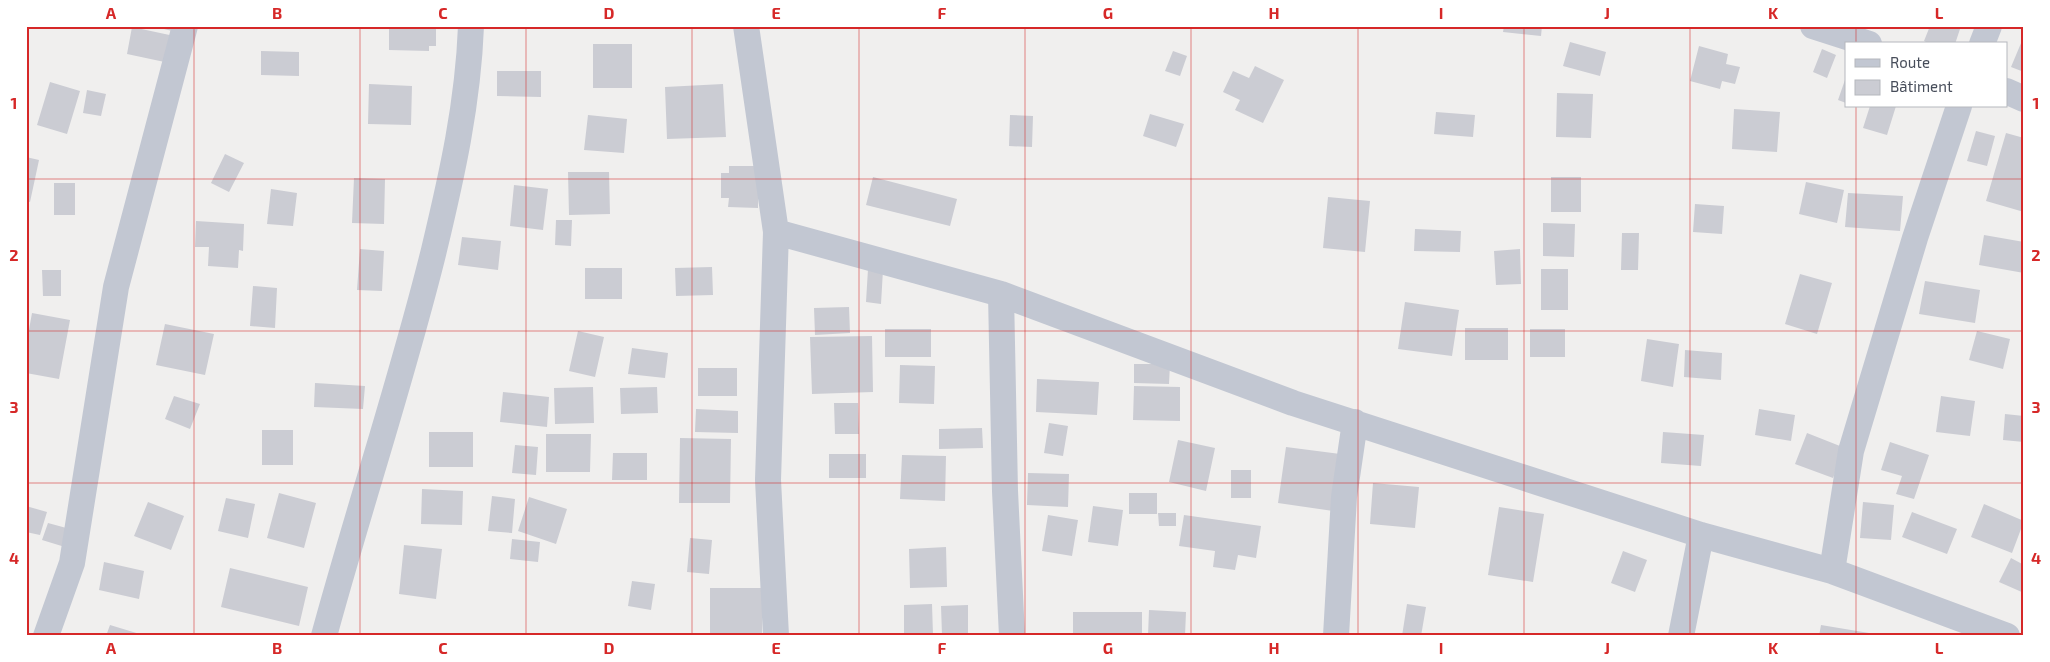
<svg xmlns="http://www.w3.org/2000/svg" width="2050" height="662" font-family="'Exo 2',sans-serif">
<rect width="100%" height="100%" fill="#f0efee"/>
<path fill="#cbccd3" d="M152 26H177L176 32Z
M389 26 436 28V46H429V51L389 50Z
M1504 26H1542L1541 36 1503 32Z
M1930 26H1961L1955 44H1930L1924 41Z
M132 27 179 37 174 64 127 54Z
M2024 36V72L2011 67Z
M1570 42 1606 52 1600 76 1563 66Z
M593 44H632V88H593Z
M1699 46 1728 54 1726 64 1740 67 1735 84 1722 81 1720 89 1690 81Z
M1822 49 1836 55 1827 78 1813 72Z
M261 51 299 52V76L261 75Z
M1173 51 1187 56 1180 76 1165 71Z
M1255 66 1284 80 1263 123 1235 110 1240 100 1223 92 1233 71 1249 78Z
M497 71H541V97L497 96Z
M1846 77V103L1838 100Z
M50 82 80 91 67 134 37 125Z
M369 84 412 86 411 125 368 124Z
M723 84 726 137 667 139 665 87Z
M87 90 106 94 101 116 83 113Z
M1557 93 1593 94 1591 138 1556 137Z
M1870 106H1896L1887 135 1863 128Z
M1734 109 1780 112 1777 152 1732 149Z
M1436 112 1475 115 1473 137 1434 134Z
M1150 114 1184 124 1176 147 1143 136Z
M588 115 627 119 624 153 584 150Z
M1010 115 1033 116 1032 147 1009 146Z
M1976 131 1995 136 1987 166 1967 161Z
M2006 133 2024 138V212L1986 201Z
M225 154 244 163 229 192 211 183Z
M26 157 39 160 30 202 26 201Z
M729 166H758V208L728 207 729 198H721V173H729Z
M568 172H609L610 214 569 215Z
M873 177 957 199 950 226 866 205Z
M1551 177H1581V212H1551Z
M354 178 385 179 384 224 352 223Z
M1806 182 1844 190 1837 223 1799 214Z
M54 183H75V215H54Z
M514 185 548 189 543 230 510 226Z
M271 189 297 193 293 226 267 224Z
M1848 193 1903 196 1900 231 1845 227Z
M1328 197 1370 201 1365 252 1323 248Z
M1695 204 1724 206 1722 234 1693 232Z
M556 220H572L571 246 555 245Z
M196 221 244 224 243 251 239 250 238 268 208 266 209 247H195Z
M1543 223 1575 224 1574 257 1543 256Z
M1415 229 1461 231 1460 252 1414 251Z
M1622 233H1639L1638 270H1621Z
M1984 235 2024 242V273L1979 265Z
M462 237 501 241 498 270 458 265Z
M360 249 384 251 382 291 357 290Z
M1520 249 1521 284 1496 285 1494 251Z
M712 267 713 295 676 296 675 268Z
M585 268H622V299H585Z
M868 269 883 270 881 304 866 302Z
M1541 269H1568V310H1541Z
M42 270H61V296H43Z
M1800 274 1832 283 1817 334 1785 324Z
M1925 281 1980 290 1975 323 1919 314Z
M253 286 277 288 275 328 250 326Z
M1405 302 1459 310 1452 356 1398 349Z
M849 307 850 333 815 335 814 308Z
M32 313 70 320 59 379 26 373V346Z
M165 324 214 334 205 375 156 365Z
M1465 328H1508V360H1465Z
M885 329H931V357H885Z
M1530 329H1565V357H1530Z
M578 331 604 337 595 377 569 371Z
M1977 331 2010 339 2003 369 1969 360Z
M872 336 873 392 812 394 810 337Z
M1647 339 1679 344 1673 387 1641 381Z
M632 348 668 353 665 378 628 374Z
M1685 350 1722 353 1721 380 1684 377Z
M1134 364H1170L1169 384 1134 383Z
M900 365 935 366 934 404 899 403Z
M698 368H737V396H698Z
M1037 379 1099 382 1097 415 1036 412Z
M315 383 365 386 363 409 314 407Z
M1134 386 1180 387V421L1133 420Z
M593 387 594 423 555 424 554 388Z
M657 387 658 413 621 414 620 388Z
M503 392 549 397 547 427 500 422Z
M174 396 200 404 190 429 165 419Z
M1941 396 1975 401 1970 436 1936 432Z
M834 403H858L859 434H835Z
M696 409 738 411V433L695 432Z
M1759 409 1795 415 1791 441 1755 435Z
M2005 414 2024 416V442L2003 440Z
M1049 423 1068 426 1063 456 1044 453Z
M982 428 983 448 939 449V429Z
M262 430H293V465H262Z
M429 432H473V467H429Z
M1663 432 1704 435 1701 466 1661 463Z
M1807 433 1845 448 1833 478 1795 464Z
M546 434H591L590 472H546Z
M680 438 731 439 730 503H679Z
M1178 440 1215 448 1206 491 1169 482Z
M1890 442 1929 455 1914 499 1896 494 1902 476 1881 470Z
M515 445 538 447 536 475 512 473Z
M1286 447 1348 455 1340 512 1278 503Z
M613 453H647V480H612Z
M829 454H866V478H829Z
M902 455 946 456 945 501 900 499Z
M1231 470H1251V498H1231Z
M1028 473 1069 474 1068 507 1027 505Z
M1373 483 1419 487 1415 528 1370 524Z
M422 489 463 491 462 525 421 524Z
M279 493 316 503 304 548 267 538Z
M1129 493H1157V514H1129Z
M492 496 515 499 512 533 488 531Z
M529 497 567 509 556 544 518 531Z
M226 498 255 504 248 538 218 531Z
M148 502 184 516 171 550 134 536Z
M1863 502 1894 505 1891 540 1860 538Z
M1984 504 2024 521 2012 553 1971 537Z
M26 506 47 512 40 535 26 532Z
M1093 506 1123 510 1118 546 1088 542Z
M1499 507 1544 514 1533 582 1488 575Z
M1912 512 1957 529 1947 554 1902 537Z
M1158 513H1176V526H1159Z
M1048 515 1078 520 1072 556 1042 551Z
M1184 515 1261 526 1256 558 1238 555 1235 570 1213 567 1215 551 1179 546Z
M48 523 70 529 65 547 42 540Z
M690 538 712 540 709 574 687 572Z
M512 539 540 542 538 562 510 559Z
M404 545 442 549 436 599 399 594Z
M946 547 947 587 910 588 909 549Z
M1623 551 1647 560 1635 592 1611 583Z
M2011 558 2024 565V593L1999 582Z
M104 562 144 571 139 599 99 590Z
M230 568 308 587 299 626 221 607Z
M632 581 655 584 651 610 628 606Z
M710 588H762V636H710Z
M932 604 933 635H904V605Z
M1407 604 1426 607 1421 636H1402Z
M968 605V634L942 635 941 606Z
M1149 610 1186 612 1185 636H1148Z
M1073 612H1142V636H1073Z
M110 625 143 635V636H106Z
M1821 625 1869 633V636H1819Z"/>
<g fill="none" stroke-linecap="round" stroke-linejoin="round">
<path stroke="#c2c7d2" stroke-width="26" d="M746 26 776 232 768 480 776 636
M1813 26 1869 44
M1982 44 1989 26
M2006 91 2024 99
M776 232 1001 294 1293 403 1701 535 1832 571 2007 636
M1001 294 1005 491 1012 636
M1832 571 1851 451 1915 238 1959 106
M46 636 72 563 116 287 185 26
M324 636C359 507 402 380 434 250 452 175 468 104 471 26
M1336 636 1344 497 1355 422
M1681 636 1701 535"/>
</g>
<path fill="none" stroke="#d62828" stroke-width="1" stroke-opacity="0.55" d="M194 26V636M360 26V636M526 26V636M692 26V636M859 26V636M1025 26V636M1191 26V636M1358 26V636M1524 26V636M1690 26V636M1856 26V44M1856 106V636M26 179H2024M26 331H2024M26 483H2024"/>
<rect width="2050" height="662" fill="none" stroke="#ffffff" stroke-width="55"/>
<rect x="1845" y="42" width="162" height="65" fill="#ffffff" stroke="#b5b8bd"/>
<rect x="1855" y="59" width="25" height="8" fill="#c2c7d2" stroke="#b5b8bd"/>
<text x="1890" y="68" font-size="15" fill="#474d5a">Route</text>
<rect x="1855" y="80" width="25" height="15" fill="#cbccd3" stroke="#b5b8bd"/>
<text x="1890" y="92" font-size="15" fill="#474d5a">Bâtiment</text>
<rect x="28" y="28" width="1994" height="606" fill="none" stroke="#d62828" stroke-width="2"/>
<g font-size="16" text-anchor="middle" font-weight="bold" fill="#d62828">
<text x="111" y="19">A</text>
<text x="277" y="19">B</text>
<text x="443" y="19">C</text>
<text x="609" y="19">D</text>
<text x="776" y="19">E</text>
<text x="942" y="19">F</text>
<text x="1108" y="19">G</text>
<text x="1274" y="19">H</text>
<text x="1441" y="19">I</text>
<text x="1607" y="19">J</text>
<text x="1773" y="19">K</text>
<text x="1939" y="19">L</text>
<text x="14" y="109">1</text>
<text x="2036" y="109">1</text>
<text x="14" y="261">2</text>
<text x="2036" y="261">2</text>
<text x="14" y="413">3</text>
<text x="2036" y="413">3</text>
<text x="14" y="564">4</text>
<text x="2036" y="564">4</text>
<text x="111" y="654">A</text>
<text x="277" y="654">B</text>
<text x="443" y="654">C</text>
<text x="609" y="654">D</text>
<text x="776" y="654">E</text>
<text x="942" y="654">F</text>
<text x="1108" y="654">G</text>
<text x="1274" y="654">H</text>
<text x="1441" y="654">I</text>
<text x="1607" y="654">J</text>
<text x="1773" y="654">K</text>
<text x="1939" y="654">L</text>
</g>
</svg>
